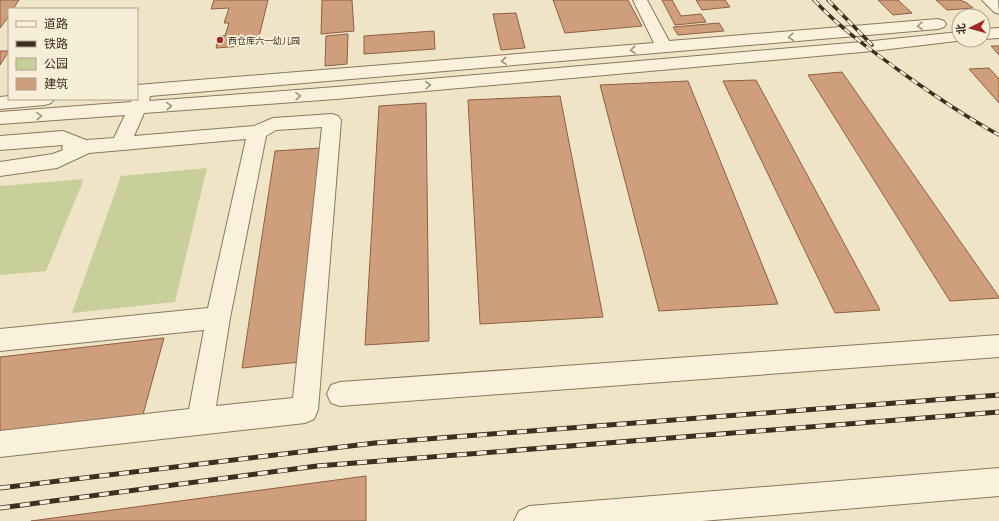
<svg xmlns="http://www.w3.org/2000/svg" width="999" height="521" font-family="Literata,'Noto Sans SC',serif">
<rect width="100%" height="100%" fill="#f0e4c8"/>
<path fill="#c9cf9b" d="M207 168 175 302 72 313 121 176Z
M84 179 46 271 0 275V186Z"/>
<path fill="#cf9f7d" stroke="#8d5f41" d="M0 0H19L13 9H9V16L0 28Z
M214 0H268L257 45 216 48 219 36H225L229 23H224L229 8 211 9Z
M322 0H352L354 31 321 34Z
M553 0H628L642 26 565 33Z
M662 0H672L681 16 701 14 706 22 675 25Z
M696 0H725L730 7 702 10Z
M878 0H898L912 13 893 15Z
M936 0H960L967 3 973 8 947 10Z
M516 13 525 48 501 50 493 14Z
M719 23 724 31 678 35 673 27Z
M434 31 435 49 364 54V36Z
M348 34 347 64 325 66 326 36Z
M991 46H999V55Z
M0 51H9L0 65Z
M989 68 999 79V103L969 69Z
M842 72 999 297V298L950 301 808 75Z
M756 80 880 310 835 313 723 81Z
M688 81 778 304 659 311 600 85Z
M560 96 603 317 480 324 468 100Z
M426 103 429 341 365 345 379 106Z
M320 148 300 362 242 368 275 151Z
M164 338 142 418 0 433V357Z
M366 476V521H31Z"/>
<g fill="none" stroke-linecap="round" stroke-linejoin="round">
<defs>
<path id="minor" d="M633 0H647L669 41 938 19 944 21 946 24 944 27 938 29 150 96 149 101 336 87 873 41 959 32V40H965L873 51 336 99 144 113 134 136 254 126 273 118 332 114 338 116 341 120 318 410 314 419 305 423 0 457V431L189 409 204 330 0 351V329L208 308 246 139 89 153 57 168 0 176V162L53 154 63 150 62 148 63 145 0 150V136L63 131 86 140 114 138 125 115 0 124V112L131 102 132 99H137V85L654 43ZM322 127 293 398 216 406 230 318 266 136 276 130Z
M982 0H998L999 14 994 12Z
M999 28V38L983 39V29Z
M9 96V99H54L51 103 45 105 0 109V97Z
M999 335V357L340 406 331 403 327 394 331 385 340 382Z
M999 468V496L702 521H514L519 511 529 506Z"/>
</defs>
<use href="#minor" stroke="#8d765c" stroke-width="2"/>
<use href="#minor" fill="#faf1dc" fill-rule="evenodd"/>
<defs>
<path id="rail-far1" d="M814 0C841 29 872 51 904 74 935 96 966 117 999 135
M828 0 872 45"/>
<path id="rail" d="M0 488 375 443 999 395
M0 508 317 466 999 412"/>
</defs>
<use href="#rail-far1" stroke="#3d2e20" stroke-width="3.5"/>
<use href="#rail" stroke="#3d2e20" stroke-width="5"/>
<use href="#rail-far1" stroke="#f7eed8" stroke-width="2.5" stroke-dasharray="7" stroke-linecap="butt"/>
<use href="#rail" stroke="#f7eed8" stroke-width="3.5" stroke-dasharray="10" stroke-linecap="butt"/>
</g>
<defs><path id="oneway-chevron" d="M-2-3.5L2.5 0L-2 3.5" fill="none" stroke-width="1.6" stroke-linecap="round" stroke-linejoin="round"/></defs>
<g stroke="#9c907e">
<use href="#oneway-chevron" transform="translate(920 26) rotate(175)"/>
<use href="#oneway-chevron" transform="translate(791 37) rotate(175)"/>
<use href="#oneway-chevron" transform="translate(633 50) rotate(175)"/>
<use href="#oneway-chevron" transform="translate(504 61) rotate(175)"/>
<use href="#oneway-chevron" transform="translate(428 85) rotate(-5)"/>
<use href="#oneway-chevron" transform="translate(298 96) rotate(-4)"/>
<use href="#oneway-chevron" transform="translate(169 106) rotate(-4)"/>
<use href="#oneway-chevron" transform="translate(39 116) rotate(-4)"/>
</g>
<circle fill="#9e2a2b" stroke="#f7eed8" stroke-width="1.5" cx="220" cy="40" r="4"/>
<g text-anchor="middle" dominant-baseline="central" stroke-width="4" stroke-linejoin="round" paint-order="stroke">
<g font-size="9" fill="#3d2e20" stroke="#f7eed8" text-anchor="start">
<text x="228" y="40">西仓库六一幼儿园</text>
</g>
</g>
<rect x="8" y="8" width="130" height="92" fill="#f7eed8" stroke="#ada18e"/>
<rect x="16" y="21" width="20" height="6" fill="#faf1dc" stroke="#ada18e"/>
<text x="44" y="28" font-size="12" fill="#3d2e20">道路</text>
<rect x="16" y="41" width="20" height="6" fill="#3d2e20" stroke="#ada18e"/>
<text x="44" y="48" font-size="12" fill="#3d2e20">铁路</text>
<rect x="16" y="58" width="20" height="12" fill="#c9cf9b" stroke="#ada18e"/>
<text x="44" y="68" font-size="12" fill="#3d2e20">公园</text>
<rect x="16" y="78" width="20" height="12" fill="#cf9f7d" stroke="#ada18e"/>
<text x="44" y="88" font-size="12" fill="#3d2e20">建筑</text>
<g transform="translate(971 28) rotate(264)"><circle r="19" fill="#f7eed8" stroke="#ada18e"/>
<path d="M0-3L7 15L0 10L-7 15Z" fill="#9e2a2b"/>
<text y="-6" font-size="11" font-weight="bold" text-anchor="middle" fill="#3d2e20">北</text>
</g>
</svg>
